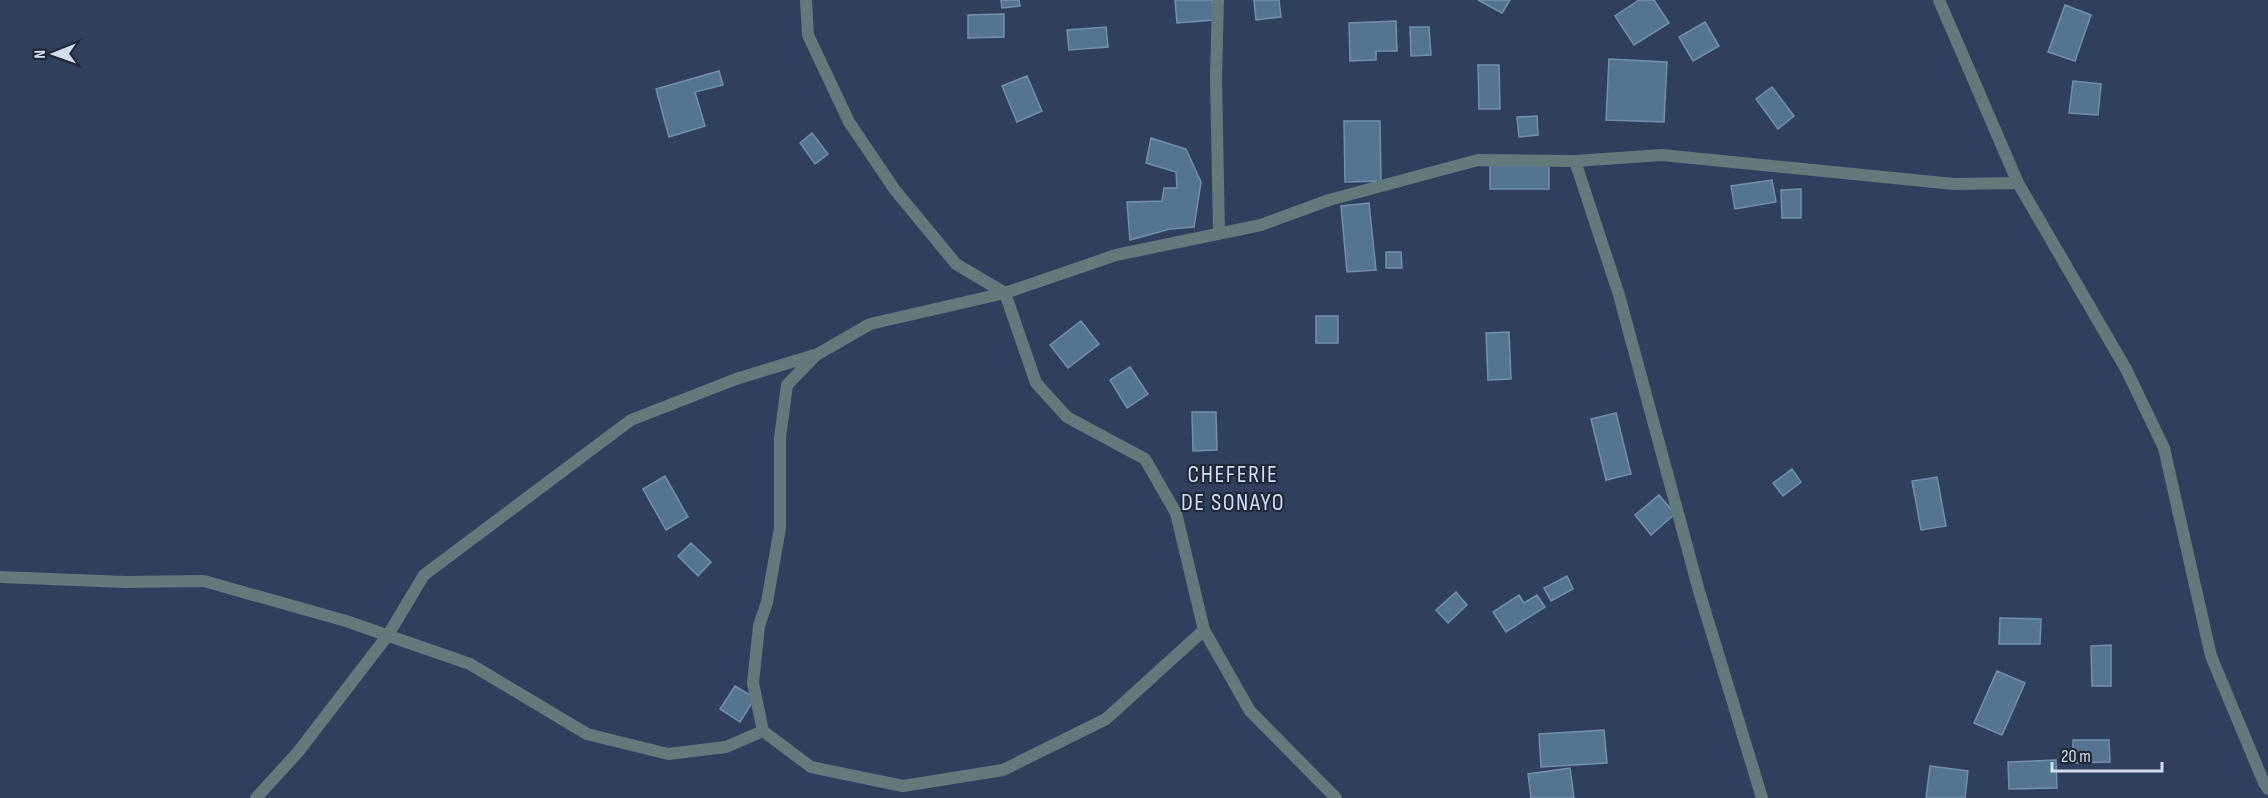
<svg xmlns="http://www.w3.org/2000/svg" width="2268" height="798" font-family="'Sofia Sans Condensed',sans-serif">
<rect width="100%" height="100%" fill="#313f5e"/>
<path fill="#547590" stroke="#7091ae" stroke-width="1.5" d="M1001 0H1019L1020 6 1002 8Z
M1175 0H1212L1214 20 1177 23Z
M1254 0H1279L1281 17 1256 20Z
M1478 0H1510L1502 13Z
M1639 0H1654L1669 23 1634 45 1615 16Z
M2065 5 2091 15 2075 61 2048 52Z
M1004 14V37L968 38V15Z
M1396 21 1397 51H1376V60L1350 61 1349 23Z
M1705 22 1719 46 1693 61 1679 37Z
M1106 27 1108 47 1069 50 1067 30Z
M1410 27H1429L1431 55 1411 56Z
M1609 59 1667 62 1664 122 1606 120Z
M1478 65H1499L1500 109H1479Z
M719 71 723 85 695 92 705 126 669 137 656 89Z
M1027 76 1042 111 1017 122 1002 86Z
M2073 81 2101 84 2098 115 2069 113Z
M1772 87 1794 116 1778 129 1756 99Z
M1537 116 1538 135 1519 137 1517 117Z
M1344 121H1380L1381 181 1345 182Z
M812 133 828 154 815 164 800 143Z
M1151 138 1186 149 1201 182 1194 227 1170 229 1130 240 1127 202 1162 201 1164 188H1177L1176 172 1146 163Z
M1549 161V189H1490V162Z
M1772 180 1776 202 1735 209 1731 186Z
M1801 189V218H1782L1781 190Z
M1369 203 1376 270 1347 272 1341 206Z
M1386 252H1401L1402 268H1386Z
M1316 316H1338V343H1316Z
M1081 321 1099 344 1068 368 1050 345Z
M1509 332 1511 379 1488 380 1486 333Z
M1130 367 1148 394 1127 408 1110 380Z
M1192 412H1216L1217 450 1193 451Z
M1616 413 1631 474 1606 480 1591 419Z
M1792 469 1801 482 1783 496 1773 483Z
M665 476 688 517 666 530 643 489Z
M1937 477 1946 526 1921 530 1912 481Z
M1659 495 1675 514 1651 535 1635 515Z
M691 543 711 562 698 576 678 556Z
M1567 576 1573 589 1551 601 1544 588Z
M1456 592 1467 605 1448 623 1436 610Z
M1519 595 1524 603 1537 595 1545 607 1506 632 1493 612Z
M2000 618 2041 619 2040 644H1999Z
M2111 645V686H2092L2091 646Z
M1997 671 2025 683 2002 735 1974 723Z
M735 686 755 698 740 722 720 709Z
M1604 730 1607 763 1541 767 1539 734Z
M2073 740H2109L2110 762 2073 763Z
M2056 760 2057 788 2009 789 2008 762Z
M1930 766 1968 771 1965 798H1926Z
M1570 768 1574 798H1531L1528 774Z"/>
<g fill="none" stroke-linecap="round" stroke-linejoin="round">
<path stroke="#63797b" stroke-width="12" d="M806 0 808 35 849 122 895 190 956 264 1005 293 1036 383 1067 417 1145 459 1176 513 1204 630 1250 711 1336 798
M1218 0 1216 76 1219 234
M1939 0 2018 183 2126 369 2164 448 2211 656 2264 783 2268 789
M1575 161 1619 295 1699 591 1762 798
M815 356 787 385 780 438V528L767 602 759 626 753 683 763 731 811 767 903 786 1003 770 1106 719 1204 630
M0 577 125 582 204 581 346 621 470 664 587 734 668 754 726 747 763 731
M256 798 298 752 388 635 424 575 631 420 736 379 818 354 870 324 1005 293 1116 255 1261 225 1329 200 1478 160 1575 161 1662 155 1954 184 2018 183"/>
</g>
<g text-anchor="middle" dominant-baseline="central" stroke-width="4.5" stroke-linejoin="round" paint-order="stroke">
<g font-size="24" letter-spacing="1.5" fill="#cedefc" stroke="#202735">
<text x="1233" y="474">CHEFERIE<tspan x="1233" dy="28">DE SONAYO</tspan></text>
</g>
</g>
<g transform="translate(54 54) rotate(269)" stroke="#202735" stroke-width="4.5" paint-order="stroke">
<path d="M0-4.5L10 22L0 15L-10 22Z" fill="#d3ddf0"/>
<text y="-9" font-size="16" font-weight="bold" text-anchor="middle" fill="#d3ddf0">N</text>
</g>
<path d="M2052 762v9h110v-9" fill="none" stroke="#d3ddf0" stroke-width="3"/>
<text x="2061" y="762" font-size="18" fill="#d3ddf0" stroke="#202735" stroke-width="4.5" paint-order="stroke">20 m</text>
</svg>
